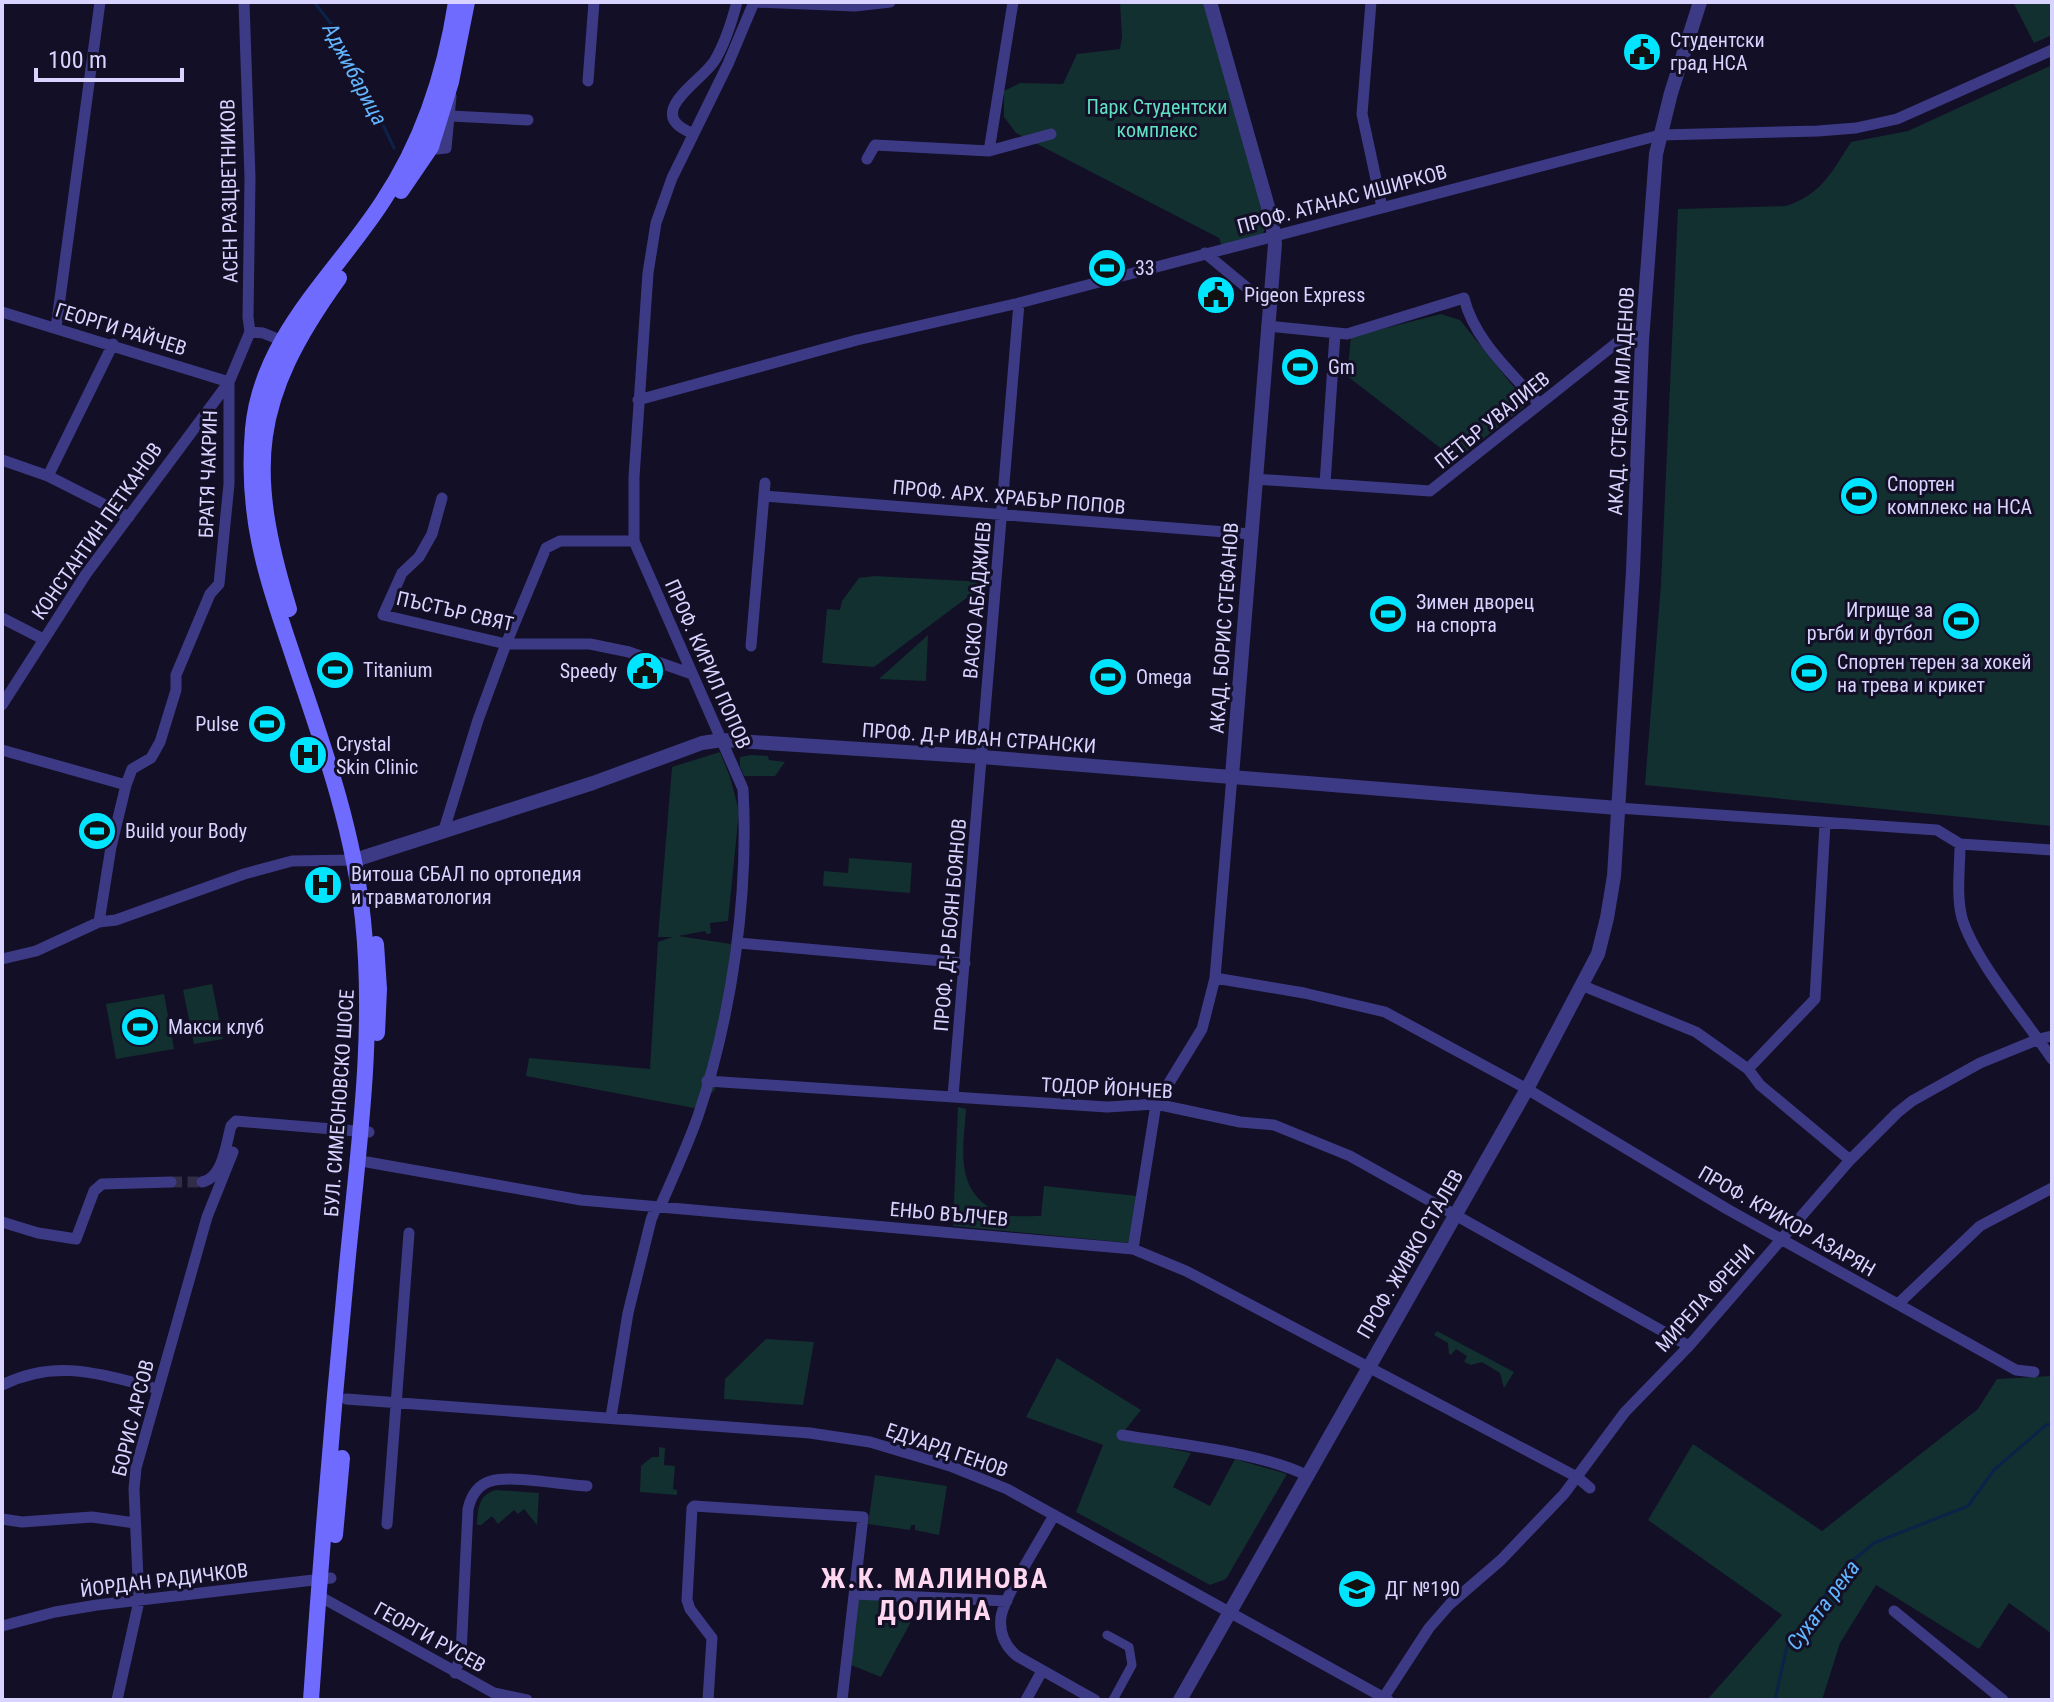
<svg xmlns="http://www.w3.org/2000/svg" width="2054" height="1702" font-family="'Roboto Condensed',sans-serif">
<rect width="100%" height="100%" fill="#130f26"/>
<path fill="#12302f" d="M1120 2H1206L1266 222 1263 234 1223 249 1219 238 1016 133 1004 117V91L1020 83 1063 84 1077 54 1120 49 1122 37Z
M2013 2H2052V35L2034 43Z
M2052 65V826L1645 785 1661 584 1678 209 1786 206C1822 194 1831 173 1851 142L1908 131Z
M1441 314 1460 320 1525 401 1524 407 1456 460 1347 376 1351 337Z
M874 576 984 582V585L874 667 822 663 827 609 840 610 842 601 859 578Z
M928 635 926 681 879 679Z
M720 752 730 777 739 811 728 921 710 923 711 933 707 934 705 931 678 936 731 944 715 1090 694 1108 526 1076 529 1058 650 1069 658 942 673 937H658L672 767Z
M751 755 768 756 769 760 785 762 775 776H744L740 767V757Z
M849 858 912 863 910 893 823 886 824 871 848 873Z
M212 984 223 1039 194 1044 183 990Z
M164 994 174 1049 116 1059 106 1004Z
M958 1107 966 1109C964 1143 955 1182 986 1205 990 1209 996 1214 1002 1215 1014 1217 1029 1216 1041 1216L1044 1186 1137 1196 1130 1243 953 1226Z
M1437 1331 1514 1372 1504 1388 1500 1373 1482 1362 1471 1365 1464 1362 1467 1356 1456 1349 1451 1355 1449 1354 1448 1343 1434 1335Z
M766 1339 814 1342 803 1405 724 1399 725 1379Z
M1057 1358 1141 1410 1122 1434 1129 1440 1191 1453 1173 1487 1210 1506 1235 1459 1287 1474 1226 1579 1210 1585 1076 1512 1103 1445 1026 1417Z
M2052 1376V1634L2009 1603 1979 1649 1876 1585 1840 1643 1822 1700H1707L1782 1615 1648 1520 1693 1444 1822 1531 1978 1409 1997 1379Z
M659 1447 665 1448 664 1465 675 1466 673 1489 677 1490V1495L640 1492 641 1466 652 1457H659Z
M875 1475 947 1486 939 1535 915 1530V1525H911L910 1530 868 1524Z
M496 1490 539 1493 537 1525 524 1509 518 1514 514 1510 498 1524 492 1516 481 1525H477C478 1509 478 1495 496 1490Z
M859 1598 897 1600 896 1619 912 1620 881 1677 851 1665Z"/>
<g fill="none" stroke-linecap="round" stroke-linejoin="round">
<path stroke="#0c2248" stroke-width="3" d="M314 2 336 30 346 58 364 85 394 148
M1775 1700 1787 1646 1850 1563 1874 1543 1968 1506 1994 1470 2046 1425 2052 1424"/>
<path stroke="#312d47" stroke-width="11" stroke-dasharray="11 5.5" stroke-linecap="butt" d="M171 1182H202"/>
<path stroke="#3d3a85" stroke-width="9" d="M1107 1635 1129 1647 1132 1665 1113 1700"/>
<path stroke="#3d3a85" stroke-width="11" d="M754 2 855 6 890 2
M1371 2 1362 114 1382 207
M588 81 594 2
M451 116 528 120
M692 133C642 113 702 82 715 60 725 43 732 21 737 2
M426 144 437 149 446 148 451 96
M989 151 1013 2
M867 159 875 145 989 151 1051 134
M1205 253 1269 306
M2 312 229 382
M1267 326 1347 334 1464 298C1474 340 1512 373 1539 404
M56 328 100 2
M250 332 263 333 288 343
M638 400 857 340 1019 303 1660 135 1818 131 1856 128 1897 119 2052 50
M2 460 48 476 129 517
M48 476 113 344
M1255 479 1430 491 1619 341H1642
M1325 484 1335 334
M764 496 1251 534
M442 498 432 534 419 557 402 573 383 615 506 644H590L629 652 692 674
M2 618 43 639
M751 646 765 483
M2 705 86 574 229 382 250 332 248 317 250 178 244 2
M2 750 126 785
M1618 808 1937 830 1960 844 2052 850
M443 833 478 720 506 644 546 548 560 541H634
M1960 844C1960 868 1956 895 1962 918 1975 961 2026 1020 2052 1059
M99 922 111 847 126 785 132 769 151 758 160 742 176 690V675L210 594 219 584 229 484V382
M739 943 965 963
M2 959 36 951 99 922 116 920 244 874 292 861 355 860
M1215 978 1304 993 1385 1012 1527 1089 1727 1209 2016 1370 2034 1372
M1581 985 1696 1032 1748 1069 1760 1085 1850 1160
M1748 1069 1815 999 1825 824
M707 1081 1107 1107 1156 1104 1240 1122 1274 1125 1350 1156 1689 1346
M953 1096 1019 303
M367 1162 581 1200 1133 1249 1186 1271 1577 1477 1590 1488
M202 1182C223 1178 226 1144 231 1126L236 1121 369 1132
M660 1207C673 1177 687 1147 698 1116 732 1015 749 895 743 789L634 541V477L648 273 656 223 672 178 728 64 754 2
M2 1222 38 1233 76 1239 94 1191 102 1184 171 1182
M1133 1249 1156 1104 1202 1029 1215 978 1232 776
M1898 1304 1980 1226 2052 1188
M2 1385C55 1359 96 1373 151 1387
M346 1399 810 1433 870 1442 950 1466 1007 1489 1388 1700
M611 1417 628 1313 651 1220 656 1207
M1122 1435C1175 1444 1259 1452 1306 1475
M1054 1515C1042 1538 1004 1596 1001 1617 999 1633 1005 1646 1017 1656L1095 1700
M2 1519 22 1522 92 1517 135 1523
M387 1524 409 1233
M855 1594 1007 1601
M319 1596 494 1693 527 1700
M1894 1611 2003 1700
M2 1626 55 1612 97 1605 331 1578
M455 1673 461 1655 468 1509C471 1496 477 1485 491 1481 512 1475 564 1485 587 1486
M117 1700 139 1601 134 1489 136 1468 207 1217 233 1152
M708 1700 712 1638 690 1609 687 1600 692 1508 694 1506 863 1517 842 1700
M1026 1700 1042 1671
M1382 1700 1429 1628 1450 1604 1501 1560 1564 1494 1625 1412 1689 1346 1850 1160 1897 1113 1912 1101 1980 1063 2039 1039 2052 1036"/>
<path stroke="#3d3a85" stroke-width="14" d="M1210 2 1272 221 1275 244 1232 776
M355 860 593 783 702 743 722 740 982 757 1618 808
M1180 1700 1527 1089 1598 954 1607 918 1614 876 1633 571 1642 341 1656 154 1671 93 1700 2"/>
<path stroke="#6f6bff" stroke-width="16" d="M401 191 431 147 451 82 467 2
M289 609C246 468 251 400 339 278
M376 944 379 989 377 1033
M335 1535 342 1458
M311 1700C321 1555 333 1410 347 1266 358 1151 375 1035 363 920 354 834 326 753 298 671 269 583 245 524 253 429 261 337 336 274 383 201 423 141 445 73 456 2"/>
</g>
<defs>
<symbol id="civic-disc" viewBox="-11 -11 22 22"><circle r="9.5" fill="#00e5ff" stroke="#130f26"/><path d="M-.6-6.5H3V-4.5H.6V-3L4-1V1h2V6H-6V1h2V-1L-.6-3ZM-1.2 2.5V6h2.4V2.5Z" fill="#111"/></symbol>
<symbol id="stadium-disc" viewBox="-11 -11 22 22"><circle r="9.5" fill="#00e5ff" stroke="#130f26"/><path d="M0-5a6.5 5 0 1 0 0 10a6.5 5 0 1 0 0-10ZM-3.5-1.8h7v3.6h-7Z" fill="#111"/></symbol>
<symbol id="hospital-disc" viewBox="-11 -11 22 22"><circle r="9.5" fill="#00e5ff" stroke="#130f26"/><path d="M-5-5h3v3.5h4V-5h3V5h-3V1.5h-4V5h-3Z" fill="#111"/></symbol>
<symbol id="school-disc" viewBox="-11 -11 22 22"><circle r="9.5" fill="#00e5ff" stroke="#130f26"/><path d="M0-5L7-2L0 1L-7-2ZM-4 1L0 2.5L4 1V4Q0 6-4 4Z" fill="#111"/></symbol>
</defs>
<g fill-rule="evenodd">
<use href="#civic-disc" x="1620" y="30" width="44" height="44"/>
<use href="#stadium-disc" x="1085" y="246" width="44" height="44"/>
<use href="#civic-disc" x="1194" y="273" width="44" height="44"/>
<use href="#stadium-disc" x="1278" y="345" width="44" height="44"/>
<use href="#stadium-disc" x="1837" y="474" width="44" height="44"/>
<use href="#stadium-disc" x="1366" y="592" width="44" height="44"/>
<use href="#stadium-disc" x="1939" y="599" width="44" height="44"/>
<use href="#stadium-disc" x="313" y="648" width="44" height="44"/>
<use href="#civic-disc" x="623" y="649" width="44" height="44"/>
<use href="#stadium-disc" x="1787" y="651" width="44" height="44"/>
<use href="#stadium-disc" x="1086" y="655" width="44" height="44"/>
<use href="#stadium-disc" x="245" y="702" width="44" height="44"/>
<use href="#hospital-disc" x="286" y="733" width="44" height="44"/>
<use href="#stadium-disc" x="75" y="809" width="44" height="44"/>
<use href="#hospital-disc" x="301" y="863" width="44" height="44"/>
<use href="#stadium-disc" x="118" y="1005" width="44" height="44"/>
<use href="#school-disc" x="1335" y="1567" width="44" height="44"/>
</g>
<g text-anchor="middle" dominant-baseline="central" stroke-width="6" stroke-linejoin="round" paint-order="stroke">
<g font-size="20" fill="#d9d4ff" stroke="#130f26" text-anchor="start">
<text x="1670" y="40">Студентски<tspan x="1670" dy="23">град НСА</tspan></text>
<text x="1135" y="268">33</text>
<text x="1244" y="295">Pigeon Express</text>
<text x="1328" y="367">Gm</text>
<text x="1887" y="484">Спортен<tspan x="1887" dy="23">комплекс на НСА</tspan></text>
<text x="1416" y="602">Зимен дворец<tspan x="1416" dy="23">на спорта</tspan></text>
<text x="1933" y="610" text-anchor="end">Игрище за<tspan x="1933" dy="23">ръгби и футбол</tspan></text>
<text x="1837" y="662">Спортен терен за хокей<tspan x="1837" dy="23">на трева и крикет</tspan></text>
<text x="363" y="670">Titanium</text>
<text x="617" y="671" text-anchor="end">Speedy</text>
<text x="1136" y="677">Omega</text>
<text x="239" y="724" text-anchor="end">Pulse</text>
<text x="336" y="744">Crystal<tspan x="336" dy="23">Skin Clinic</tspan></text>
<text x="125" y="831">Build your Body</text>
<text x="351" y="874">Витоша СБАЛ по ортопедия<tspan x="351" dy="23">и травматология</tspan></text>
<text x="168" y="1027">Макси клуб</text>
<text x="1385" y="1589">ДГ №190</text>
</g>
<g font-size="20" fill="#5fe0c0" stroke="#130f26">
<text x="1157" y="107">Парк Студентски<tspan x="1157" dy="23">комплекс</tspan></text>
</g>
<g font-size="20" fill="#d9d4ff" stroke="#130f26">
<text transform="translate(229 191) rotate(-91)">АСЕН РАЗЦВЕТНИКОВ</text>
<text transform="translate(1342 199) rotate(-15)">ПРОФ. АТАНАС ИШИРКОВ</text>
<text transform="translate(121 329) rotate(17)">ГЕОРГИ РАЙЧЕВ</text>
<text transform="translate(1621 401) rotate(-87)">АКАД. СТЕФАН МЛАДЕНОВ</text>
<text transform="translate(1492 420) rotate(-39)">ПЕТЪР УВАЛИЕВ</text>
<text transform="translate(208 474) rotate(-88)">БРАТЯ ЧАКРИН</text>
<text transform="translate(1009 497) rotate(5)">ПРОФ. АРХ. ХРАБЪР ПОПОВ</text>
<text transform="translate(97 531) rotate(-55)">КОНСТАНТИН ПЕТКАНОВ</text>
<text transform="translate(977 600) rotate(-85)">ВАСКО АБАДЖИЕВ</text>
<text transform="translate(455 611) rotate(13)">ПЪСТЪР СВЯТ</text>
<text transform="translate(1224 628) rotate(-86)">АКАД. БОРИС СТЕФАНОВ</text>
<text transform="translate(708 664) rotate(66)">ПРОФ. КИРИЛ ПОПОВ</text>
<text transform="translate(979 738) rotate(4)">ПРОФ. Д-Р ИВАН СТРАНСКИ</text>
<text transform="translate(950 925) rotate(-85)">ПРОФ. Д-Р БОЯН БОЯНОВ</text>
<text transform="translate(1107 1088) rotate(3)">ТОДОР ЙОНЧЕВ</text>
<text transform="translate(339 1103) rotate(-86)">БУЛ. СИМЕОНОВСКО ШОСЕ</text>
<text transform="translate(949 1214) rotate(5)">ЕНЬО ВЪЛЧЕВ</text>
<text transform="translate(1787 1221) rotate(30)">ПРОФ. КРИКОР АЗАРЯН</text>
<text transform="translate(1410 1254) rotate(-60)">ПРОФ. ЖИВКО СТАЛЕВ</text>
<text transform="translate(1705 1298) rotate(-48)">МИРЕЛА ФРЕНИ</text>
<text transform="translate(133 1418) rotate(-76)">БОРИС АРСОВ</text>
<text transform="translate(947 1450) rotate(19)">ЕДУАРД ГЕНОВ</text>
<text transform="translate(164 1580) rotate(-7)">ЙОРДАН РАДИЧКОВ</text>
<text transform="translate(430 1637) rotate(29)">ГЕОРГИ РУСЕВ</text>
</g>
<g font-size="22" font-style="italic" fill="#62b6ff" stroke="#130f26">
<text transform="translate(355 74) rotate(62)">Аджибарица</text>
<text transform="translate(1823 1605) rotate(-53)">Сухата река</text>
</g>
<g font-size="28" font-weight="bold" letter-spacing="2" fill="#ffd6f0" stroke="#130f26">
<text x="935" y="1578">Ж.К. МАЛИНОВА<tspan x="935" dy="32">ДОЛИНА</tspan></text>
</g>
</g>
<rect width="2054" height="1702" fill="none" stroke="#d9d4ff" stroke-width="8"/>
<path d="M36 68v12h146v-12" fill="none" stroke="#d9d4ff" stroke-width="4"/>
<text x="48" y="68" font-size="24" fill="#d9d4ff" stroke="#130f26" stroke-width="6" paint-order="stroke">100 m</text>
</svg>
